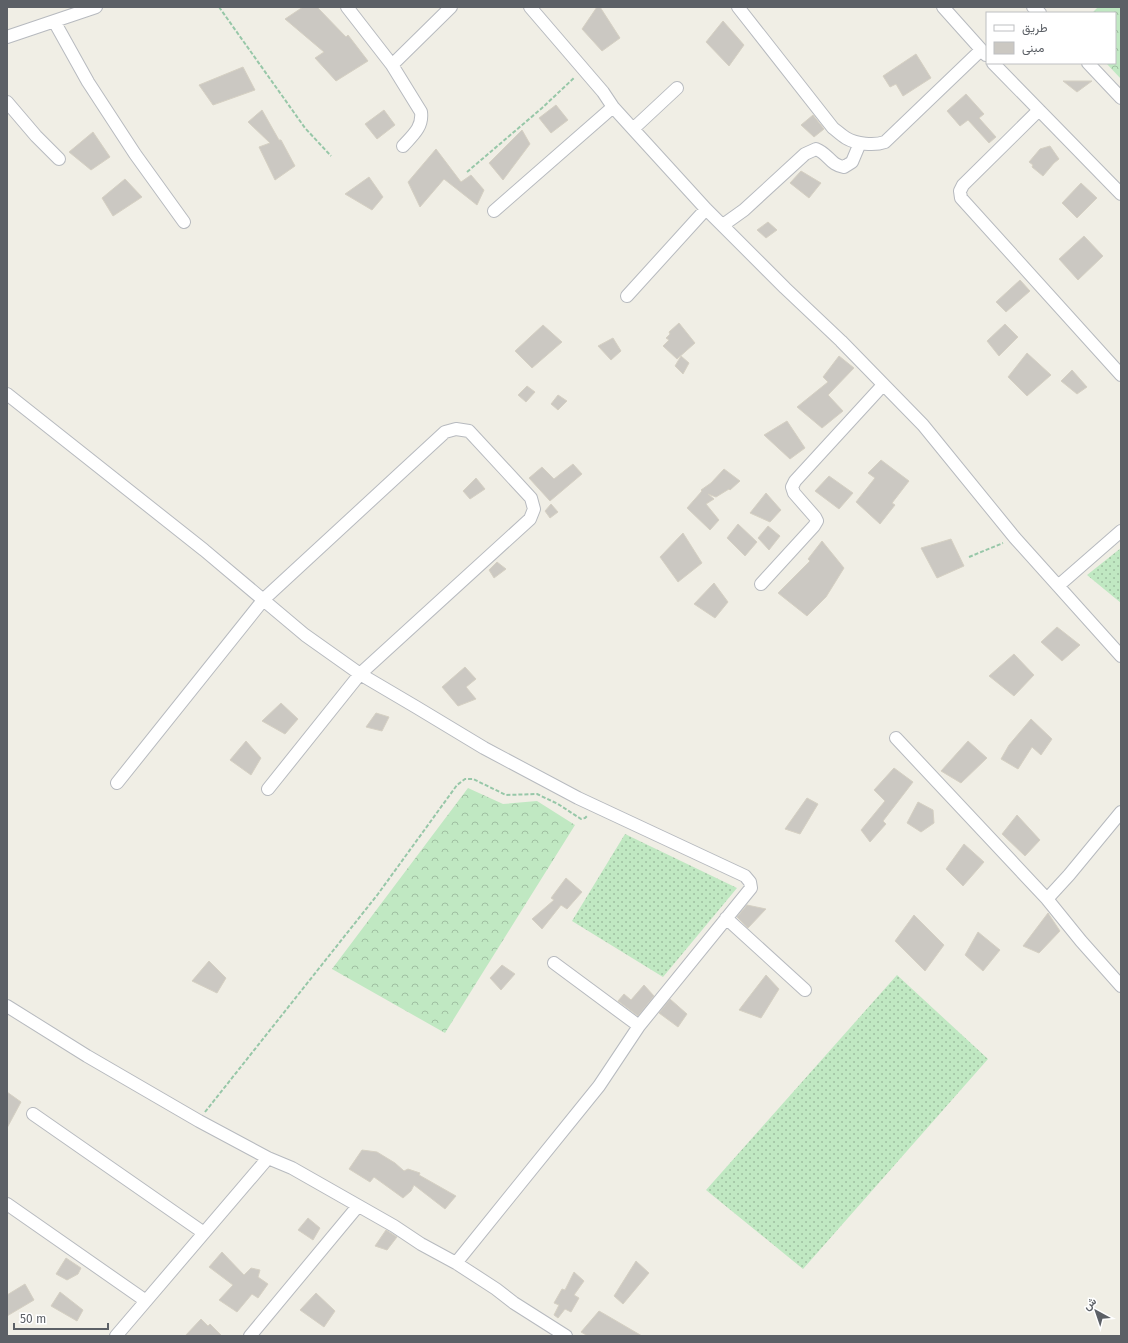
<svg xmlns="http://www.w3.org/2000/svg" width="1128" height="1343" font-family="'Fira Sans',Vazirmatn,sans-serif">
<defs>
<pattern id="grass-dots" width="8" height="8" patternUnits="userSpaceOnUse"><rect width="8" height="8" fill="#c0e8c2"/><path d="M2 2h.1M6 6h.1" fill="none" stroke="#9fbfa1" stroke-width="1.8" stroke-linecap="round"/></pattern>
<pattern id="forest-crowns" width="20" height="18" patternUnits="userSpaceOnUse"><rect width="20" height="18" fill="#c0e8c2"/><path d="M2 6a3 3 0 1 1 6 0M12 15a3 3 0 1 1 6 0" fill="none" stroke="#9fbfa1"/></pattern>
</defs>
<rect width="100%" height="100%" fill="#f0eee5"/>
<path fill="url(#grass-dots)" d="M1121 548V603L1087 575Z
M625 834 737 888 663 977 572 921Z
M897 975 988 1059 803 1269 706 1190Z"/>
<path fill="url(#forest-crowns)" d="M1098 7H1121V79L1106 63H1115V13H1092Z
M468 788 503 804 537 801 575 825 445 1033 332 969Z"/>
<path fill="#cbc8c2" stroke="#d5d0c3" d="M303 7H317L346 37 348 35 368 61 336 81 315 58 324 52 285 19Z
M597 7H600L620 38 602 51 582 29Z
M723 21 744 45 729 66 706 42Z
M916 54 931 78 903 96 896 84 890 87 883 76Z
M243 67 255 90 213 105 199 85Z
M1063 81H1092L1077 92Z
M966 94 984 114 979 118 996 137 989 143 968 120 960 126 947 111Z
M556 105 568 120 551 133 539 118Z
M262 110 279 140H281L295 166 275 180 259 147 270 143 248 122Z
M384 110 395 125 377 139 365 124Z
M813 115 824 129 814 137 801 125Z
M522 130 530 144 503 180 489 163Z
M93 132 110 157 91 170 69 152Z
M1050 146 1059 159 1054 163 1043 176 1032 167 1033 165 1029 162 1040 149Z
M436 149 461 182 471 175 484 190 477 205 444 179 420 207 408 182Z
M801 171 821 183 809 198 790 183Z
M369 177 383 197 372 210 345 194Z
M125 179 142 197 113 216 102 198Z
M1081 183 1097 198 1077 218 1062 203Z
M768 222 777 230 766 238 757 230Z
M1084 236 1103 256 1078 280 1059 259Z
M1020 280 1030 291 1006 312 996 302Z
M679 323 695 343 677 359 663 346 669 340 666 338 670 334 669 332Z
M1005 324 1018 337 999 356 987 341Z
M543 325 562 342 532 368 515 351Z
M613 338 621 351 611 360 598 346Z
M1027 353 1051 375 1027 396 1008 377Z
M681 356 689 363 683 374 675 366Z
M839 356 854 368 828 395 843 411 822 428 797 407 828 382 823 377Z
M1072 370 1087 387 1077 394 1061 381Z
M527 386 535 392 526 402 518 395Z
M558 395 567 401 558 410 551 404Z
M787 421 805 448 790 459 764 435Z
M881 460 909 481 892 503 895 505 880 524 856 502 875 478 868 473Z
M573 464 582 474 550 501 529 478 542 467 554 479Z
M724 469 740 481 730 490 729 489 716 497 708 494 714 499 706 504 719 520 710 530 687 508 702 491 701 490 711 483Z
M829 476 853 493 839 509 815 491Z
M476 478 485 489 470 499 463 491Z
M766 493 781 510 770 522 750 513Z
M551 504 558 512 550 518 545 511Z
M738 524 757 542 745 556 727 538Z
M768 526 780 536 769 550 758 538Z
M683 533 702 563 678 582 660 557Z
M951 539 964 566 937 578 921 548Z
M822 541 844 568 826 597 807 616 778 593 810 561 808 559Z
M497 562 506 569 494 578 489 570Z
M714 583 728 602 715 618 694 604Z
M1057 627 1080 645 1062 661 1041 642Z
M1014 654 1034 675 1014 696 989 676Z
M465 667 476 679 466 687 476 699 458 706 442 687Z
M281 703 298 719 285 734 262 721Z
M376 713 389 717 382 731 366 727Z
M1031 719 1052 739 1041 755 1032 747 1018 769 1001 759 1009 745Z
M246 741 261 758 251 775 230 760Z
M968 741 987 758 961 783 941 771Z
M894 768 913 782 883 821 886 824 870 842 861 830 885 801 874 790Z
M807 798 818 804 800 834 785 829Z
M918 802 933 810 934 823 921 832 907 823Z
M1017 815 1040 840 1025 856 1002 834Z
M964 844 984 862 963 886 946 869Z
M566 878 582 892 567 909 561 905 542 929 532 919 554 900 551 898Z
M747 905 766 909 748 928 737 917Z
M1048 913 1060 931 1039 953 1023 946Z
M914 915 944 945 925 971 895 941Z
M978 932 1000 950 983 971 965 955Z
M209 961 226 978 217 993 192 981Z
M502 965 515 974 501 990 490 978Z
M766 975 779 989 761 1018 739 1010Z
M644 985 654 996 638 1016 618 1001 624 994 631 1000Z
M670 999 687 1014 678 1027 659 1013Z
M7 1092 21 1102 7 1128Z
M362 1150 377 1152 395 1163 404 1171 408 1169 420 1173 419 1175 456 1196 445 1209 414 1185 411 1191 403 1198 374 1177 370 1182 349 1169Z
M308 1218 320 1228 313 1240 298 1230Z
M386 1230 397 1237 387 1250 375 1246Z
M222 1252 244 1275 251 1268 260 1270 258 1277 268 1284 258 1298 252 1294 237 1312 219 1300 233 1285 209 1267Z
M66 1258 81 1268 78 1274 67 1280 56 1274Z
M636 1261 649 1273 623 1304 614 1296Z
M574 1272 584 1281 574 1295 579 1298 571 1312 565 1309 558 1318 554 1315 559 1305 554 1303 562 1289 565 1290Z
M25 1284 34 1300 7 1316V1295Z
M60 1292 83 1310 77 1321 51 1306Z
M316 1293 335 1311 324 1327 300 1310Z
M599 1311 606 1315 642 1336H588L581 1332Z
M201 1319 208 1326 210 1324 222 1336H185Z"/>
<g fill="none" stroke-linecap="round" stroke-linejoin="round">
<defs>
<path id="minor" d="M347 7 392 65 421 112C423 127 413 135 403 146
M530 7 603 92 613 107 633 129 706 209 785 288 841 341 923 425 1015 538 1121 656
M738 7 833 128C837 131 841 135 846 138 856 144 874 146 885 142L981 50
M943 7 986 55
M1033 7 1040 13
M54 21 88 82 135 154 184 222
M7 37 96 7
M993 63 1121 194
M1088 63 1121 98
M392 65 451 7
M7 102 36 136 59 159
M1039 110 963 185 960 191 961 198 1121 375
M633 129 677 88
M494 211 613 107
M723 225 744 210 805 154 816 149C829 154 830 165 844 167L852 162 860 143
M627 296 706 209
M7 394 204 550 305 635 360 674 416 707 484 748 578 798 745 876 750 882 751 888 639 1026 554 963
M761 584 814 526 817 521 815 517 794 493 792 487 795 481 883 385
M1058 586 1121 531
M896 738 1047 899
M117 783 264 599 445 432 456 429 469 431 531 498 534 509 530 519 360 674 268 789
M1121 812 1069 875 1047 899 1081 941 1121 986
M726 918 805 990
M7 1006 87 1056 199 1121 268 1158 292 1168 394 1226 421 1244 456 1263 496 1289 514 1303 566 1336
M33 1114 204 1233
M7 1204 146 1301
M456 1263 599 1086 639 1026
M116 1336 268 1158
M250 1336 358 1206"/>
</defs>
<use href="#minor" stroke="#b7babf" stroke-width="14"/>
<path stroke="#97c7a8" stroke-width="2" stroke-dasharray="4 2" stroke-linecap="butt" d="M219 7 305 128 331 156
M467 172 542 108 575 77
M969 557 1003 543
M205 1112 378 894 457 785 465 779H473L506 795 537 794 558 804 581 819 585 818 588 815"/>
<use href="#minor" stroke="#fff" stroke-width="12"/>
</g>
<rect width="1128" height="1343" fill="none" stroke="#5c6066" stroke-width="16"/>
<rect x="986" y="12" width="130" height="52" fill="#ffffff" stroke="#bebfc2"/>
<rect x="994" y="25" width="20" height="6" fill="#ffffff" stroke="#bebfc2"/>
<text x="1022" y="32" font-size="12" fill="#5c6066">طريق</text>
<rect x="994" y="42" width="20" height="12" fill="#cbc8c2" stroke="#bebfc2"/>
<text x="1022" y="52" font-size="12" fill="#5c6066">مبنى</text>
<g transform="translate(1096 1311) rotate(320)" stroke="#ffffff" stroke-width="3" paint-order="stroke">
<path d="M0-3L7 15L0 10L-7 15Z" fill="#5c6066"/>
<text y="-6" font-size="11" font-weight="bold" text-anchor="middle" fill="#5c6066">ش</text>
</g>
<path d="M14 1323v6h94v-6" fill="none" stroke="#5c6066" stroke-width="2"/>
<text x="20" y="1323" font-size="12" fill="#5c6066" stroke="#ffffff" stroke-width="3" paint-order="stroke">50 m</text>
</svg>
